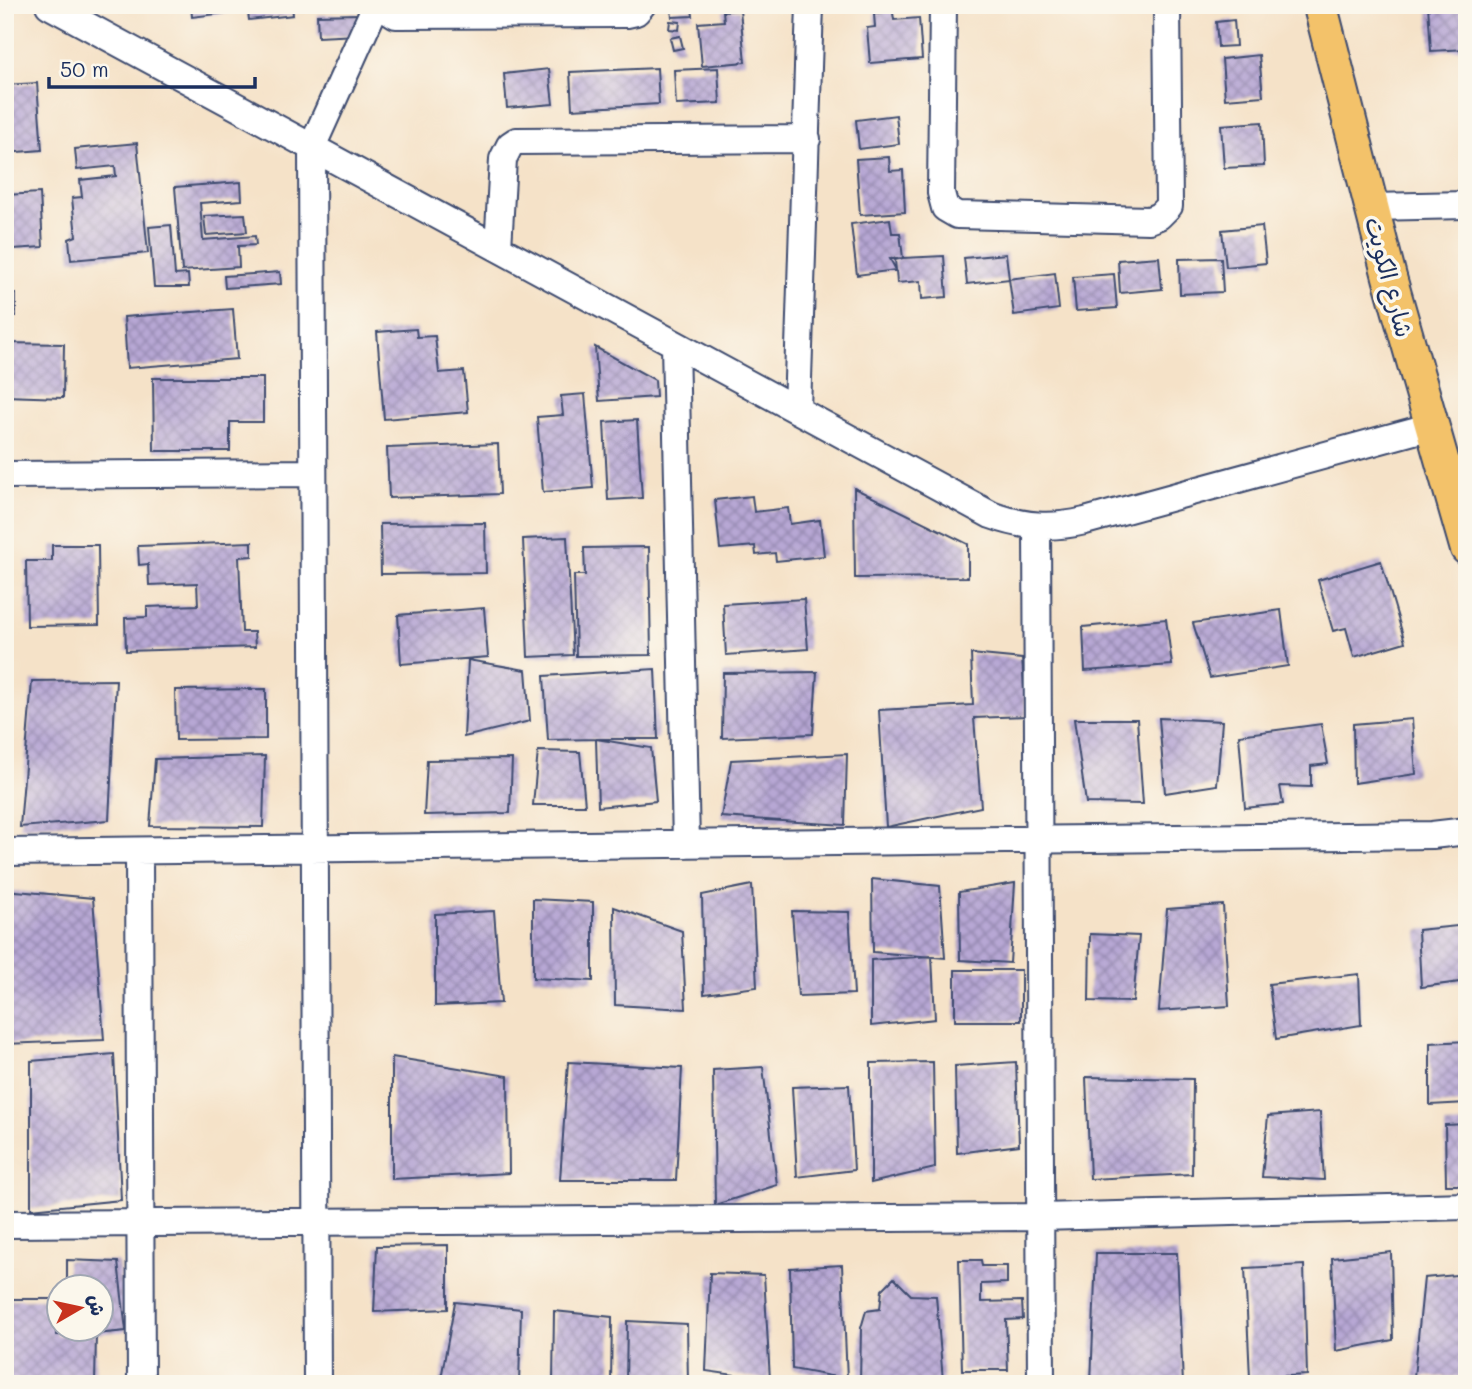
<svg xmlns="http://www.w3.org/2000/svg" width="1472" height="1389" font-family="Mali,'Playpen Sans Arabic',sans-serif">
<defs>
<pattern id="building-cross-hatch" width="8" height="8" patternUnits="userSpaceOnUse" patternTransform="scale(1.75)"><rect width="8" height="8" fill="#b7a7d4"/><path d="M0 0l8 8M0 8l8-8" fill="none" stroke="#9488af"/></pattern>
</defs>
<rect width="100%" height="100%" fill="#fbf7ec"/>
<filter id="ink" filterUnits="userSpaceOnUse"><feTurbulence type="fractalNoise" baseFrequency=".0143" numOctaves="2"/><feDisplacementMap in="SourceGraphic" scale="14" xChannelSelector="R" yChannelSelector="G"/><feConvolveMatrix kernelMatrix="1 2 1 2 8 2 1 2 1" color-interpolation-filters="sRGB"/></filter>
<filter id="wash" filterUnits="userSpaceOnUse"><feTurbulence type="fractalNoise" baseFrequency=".00686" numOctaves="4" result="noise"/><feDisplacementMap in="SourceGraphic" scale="28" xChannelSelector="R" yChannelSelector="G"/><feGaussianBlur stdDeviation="1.57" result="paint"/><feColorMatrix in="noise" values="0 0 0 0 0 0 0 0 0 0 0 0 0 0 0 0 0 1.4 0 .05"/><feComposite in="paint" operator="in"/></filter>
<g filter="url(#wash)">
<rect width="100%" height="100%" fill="#f5e2c8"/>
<g id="blocks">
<path fill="url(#building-cross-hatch)" d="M191 5H233V12L192 17Z
M247 5H292L293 15 249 20Z
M1428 5H1467V49L1431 51Z
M892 6 894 20 919 18 922 59 870 63 867 28 875 27 874 14 883 13V7Z
M692 9 693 16 672 17 671 10Z
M740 10 745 62 702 66 698 23 724 21 723 11Z
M357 14 358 35 318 37 317 15Z
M1234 20 1236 46 1218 47 1216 22Z
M670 21 680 22 679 30 669 29Z
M680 36 683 48 673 50 670 38Z
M1259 55 1263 96 1225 99 1222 59Z
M657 68 659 104 572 109 570 72Z
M718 68 720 103 676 105 674 70Z
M549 69 553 104 507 108 504 74Z
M37 83 42 150 5 153V85Z
M896 115 899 144 859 149 856 120Z
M1262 122 1264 166 1224 168 1221 125Z
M137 143 148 253 71 260 69 239 76 236 72 198 82 197 80 180 116 176 115 166 77 170 75 149Z
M889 157 890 171 903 170 905 212 860 215 856 159Z
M241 182 242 200 200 203 203 240 255 236 256 245 238 246 239 267 182 271 175 187Z
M40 193 43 247 13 249V243L5 244V195Z
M245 214 247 232 206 235 204 216Z
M890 219 892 233H900L903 258 944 256 947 297 922 299 921 281 897 283 896 270 895 260 903 258 890 259 896 270 857 275 851 224Z
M171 225 175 275 188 274 189 287H154L149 227Z
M1262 226 1266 263 1226 267 1222 230Z
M1006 254 1009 279 1055 273 1059 309 1014 315 1009 279 967 284 964 258Z
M1159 257 1162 289 1120 293 1118 260Z
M1221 258 1223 292 1180 294 1179 259Z
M280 272 281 284 225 288 224 276Z
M1114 274 1117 308 1076 311 1073 277Z
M5 294H16V316H5Z
M233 309 237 359 127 368 124 317Z
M416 329 417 337 435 336 439 373 464 371 468 412 384 419 377 332Z
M5 343 64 344 63 398 5 396Z
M595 347 655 380 656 397 599 401Z
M153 378H263V422H230V451H154Z
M585 394 593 488 543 492 537 417 563 415 561 396Z
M637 420 642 498 608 500 604 422Z
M498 444 500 494 389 498 387 448Z
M854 488 968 544V577L855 578Z
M752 496 754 512 788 508 790 524 820 520 824 556 776 561 775 553 756 555 755 546 720 549 715 500Z
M485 523 486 573 381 574 380 524Z
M567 537 573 655 528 657 523 539Z
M252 542V556L239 557 242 632H254L255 647 126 651 125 618 147 617V607L198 605 197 583 149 585 148 564 139 565 138 546Z
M52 545H98L99 625 27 626 26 561H52Z
M649 547 651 655 576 656 574 575H585L584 548Z
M1381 561 1405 642 1354 657 1346 628 1333 631 1318 580Z
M804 599 808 649 726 655 723 604Z
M484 608 488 657 401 664 398 615Z
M1281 610 1288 666 1210 678 1193 623Z
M1166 619 1172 665 1085 671 1083 627Z
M971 654 1022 659 1026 716 974 718 981 807 886 827 879 710 973 705Z
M468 660 526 670 530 721 464 737Z
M655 669 658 739H596L651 748 656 801 598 807 596 739 548 740 544 676Z
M817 672 813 734 722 738 723 673Z
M116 680 109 820 20 827 32 681Z
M266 689V739L176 740 175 690Z
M1159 718 1222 721 1217 785 1165 793Z
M1074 719H1137L1143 804 1086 803Z
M1412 719 1416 774 1354 783 1353 724Z
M1321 724 1328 764 1311 766V787L1280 786 1283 804 1245 808 1239 735Z
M538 751 580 752 585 805H533Z
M847 754 845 825 721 817 731 760Z
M265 756 263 827 150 826 155 759Z
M512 759 510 813 424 815 427 760Z
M872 879 940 886 945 958 873 952Z
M1015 883 1010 963 960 960 959 892Z
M752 885 757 987 704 994 702 895Z
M5 890 93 898 104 1040 5 1044Z
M533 899 593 902V981L533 978Z
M1223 905 1229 1006 1159 1011 1167 909Z
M614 907 682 931 686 1009 615 1005Z
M494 911 501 1003 435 1006V914Z
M792 911 849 912 854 994 798 996Z
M1467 925V981L1421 987 1418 930Z
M1090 934 1139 936 1133 1002 1089 1001Z
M932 956 935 1019 871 1026V960Z
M955 970H1021V1021H955Z
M1359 974 1361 1025 1276 1039 1269 984Z
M1467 1041V1103L1430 1105V1043Z
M114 1054 121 1200 31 1209V1061Z
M392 1057 508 1076 509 1173 392 1179Z
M568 1062 682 1068 676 1180H560Z
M933 1062 935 1168 871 1183V1063Z
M1016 1062 1019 1145 957 1153 955 1066Z
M763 1067 777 1185 715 1205 713 1070Z
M1086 1077 1193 1079 1192 1174 1090 1179Z
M849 1085 854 1170 797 1177 792 1087Z
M1320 1112 1324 1180 1262 1177 1268 1116Z
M1467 1124V1185H1446L1445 1125Z
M448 1245V1309L374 1312 377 1246Z
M1391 1252 1393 1340 1336 1351 1332 1258Z
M1096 1253H1177L1183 1384H1091Z
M67 1260 118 1262 126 1331 96 1334 95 1384H5V1299H58L56 1335 96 1334 84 1330H102V1288H67Z
M959 1260H981L982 1266H1007V1283L981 1284V1302L1022 1301 1023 1319 1006 1320 1008 1370H962Z
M842 1265 847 1379 792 1369 790 1268Z
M1304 1265 1307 1375 1250 1378 1245 1268Z
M710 1273 764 1275 770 1380 706 1371Z
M1467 1274V1377H1414L1424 1278Z
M894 1278 911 1295 936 1296 943 1381 860 1384 861 1328 866 1311 880 1309 882 1290Z
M455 1302 521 1309 519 1384H440Z
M554 1311 612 1317 611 1384H553Z
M627 1321 687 1324 688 1384H626Z"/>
</g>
</g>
<g filter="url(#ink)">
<use href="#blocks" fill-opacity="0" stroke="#3c4a6e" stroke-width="2"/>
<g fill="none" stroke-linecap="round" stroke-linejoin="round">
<defs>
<path id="minor" d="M49 5 991 515C1024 527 1051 529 1085 521L1432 426
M380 5 396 15 627 14 636 12 642 5
M943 5 941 193 945 208 957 215 1149 220 1159 216 1169 206 1167 5
M1371 207 1467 205
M498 248 503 159 510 145 516 141 807 139
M675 344 686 844
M797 410 810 5
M5 475 312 473
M1037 527 1041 1384
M139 851 141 1384
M5 852 1432 835 1467 831
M5 1224 1040 1217 1467 1206
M317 1384 312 147 376 5"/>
<path id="major" d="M1320 5 1390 279 1467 548"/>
</defs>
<use href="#minor" stroke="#3c4a6e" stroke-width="30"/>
<use href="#major" stroke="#3c4a6e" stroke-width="37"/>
<use href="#minor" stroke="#fff" stroke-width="26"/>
<use href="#major" stroke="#f3c26a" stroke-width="33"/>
</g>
</g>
<g text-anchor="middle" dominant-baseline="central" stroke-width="7" stroke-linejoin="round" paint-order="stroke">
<g font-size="24" fill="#1b2f5e" stroke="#fbf7ec">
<text transform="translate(1390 277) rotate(75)">شارع الكويت</text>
</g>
</g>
<rect width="1472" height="1389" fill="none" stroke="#fbf7ec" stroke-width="28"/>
<g transform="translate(80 1308) rotate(81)"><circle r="33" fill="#fbf7ec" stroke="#a1a7b3" stroke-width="2"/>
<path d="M0-5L12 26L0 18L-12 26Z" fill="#c8321e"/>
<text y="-10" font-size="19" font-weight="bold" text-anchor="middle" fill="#1b2f5e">ش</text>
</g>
<path d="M49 77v10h206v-10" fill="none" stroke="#1b2f5e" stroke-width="3.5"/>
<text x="60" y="77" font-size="21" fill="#1b2f5e" stroke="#fbf7ec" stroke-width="5" paint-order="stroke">50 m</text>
</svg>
